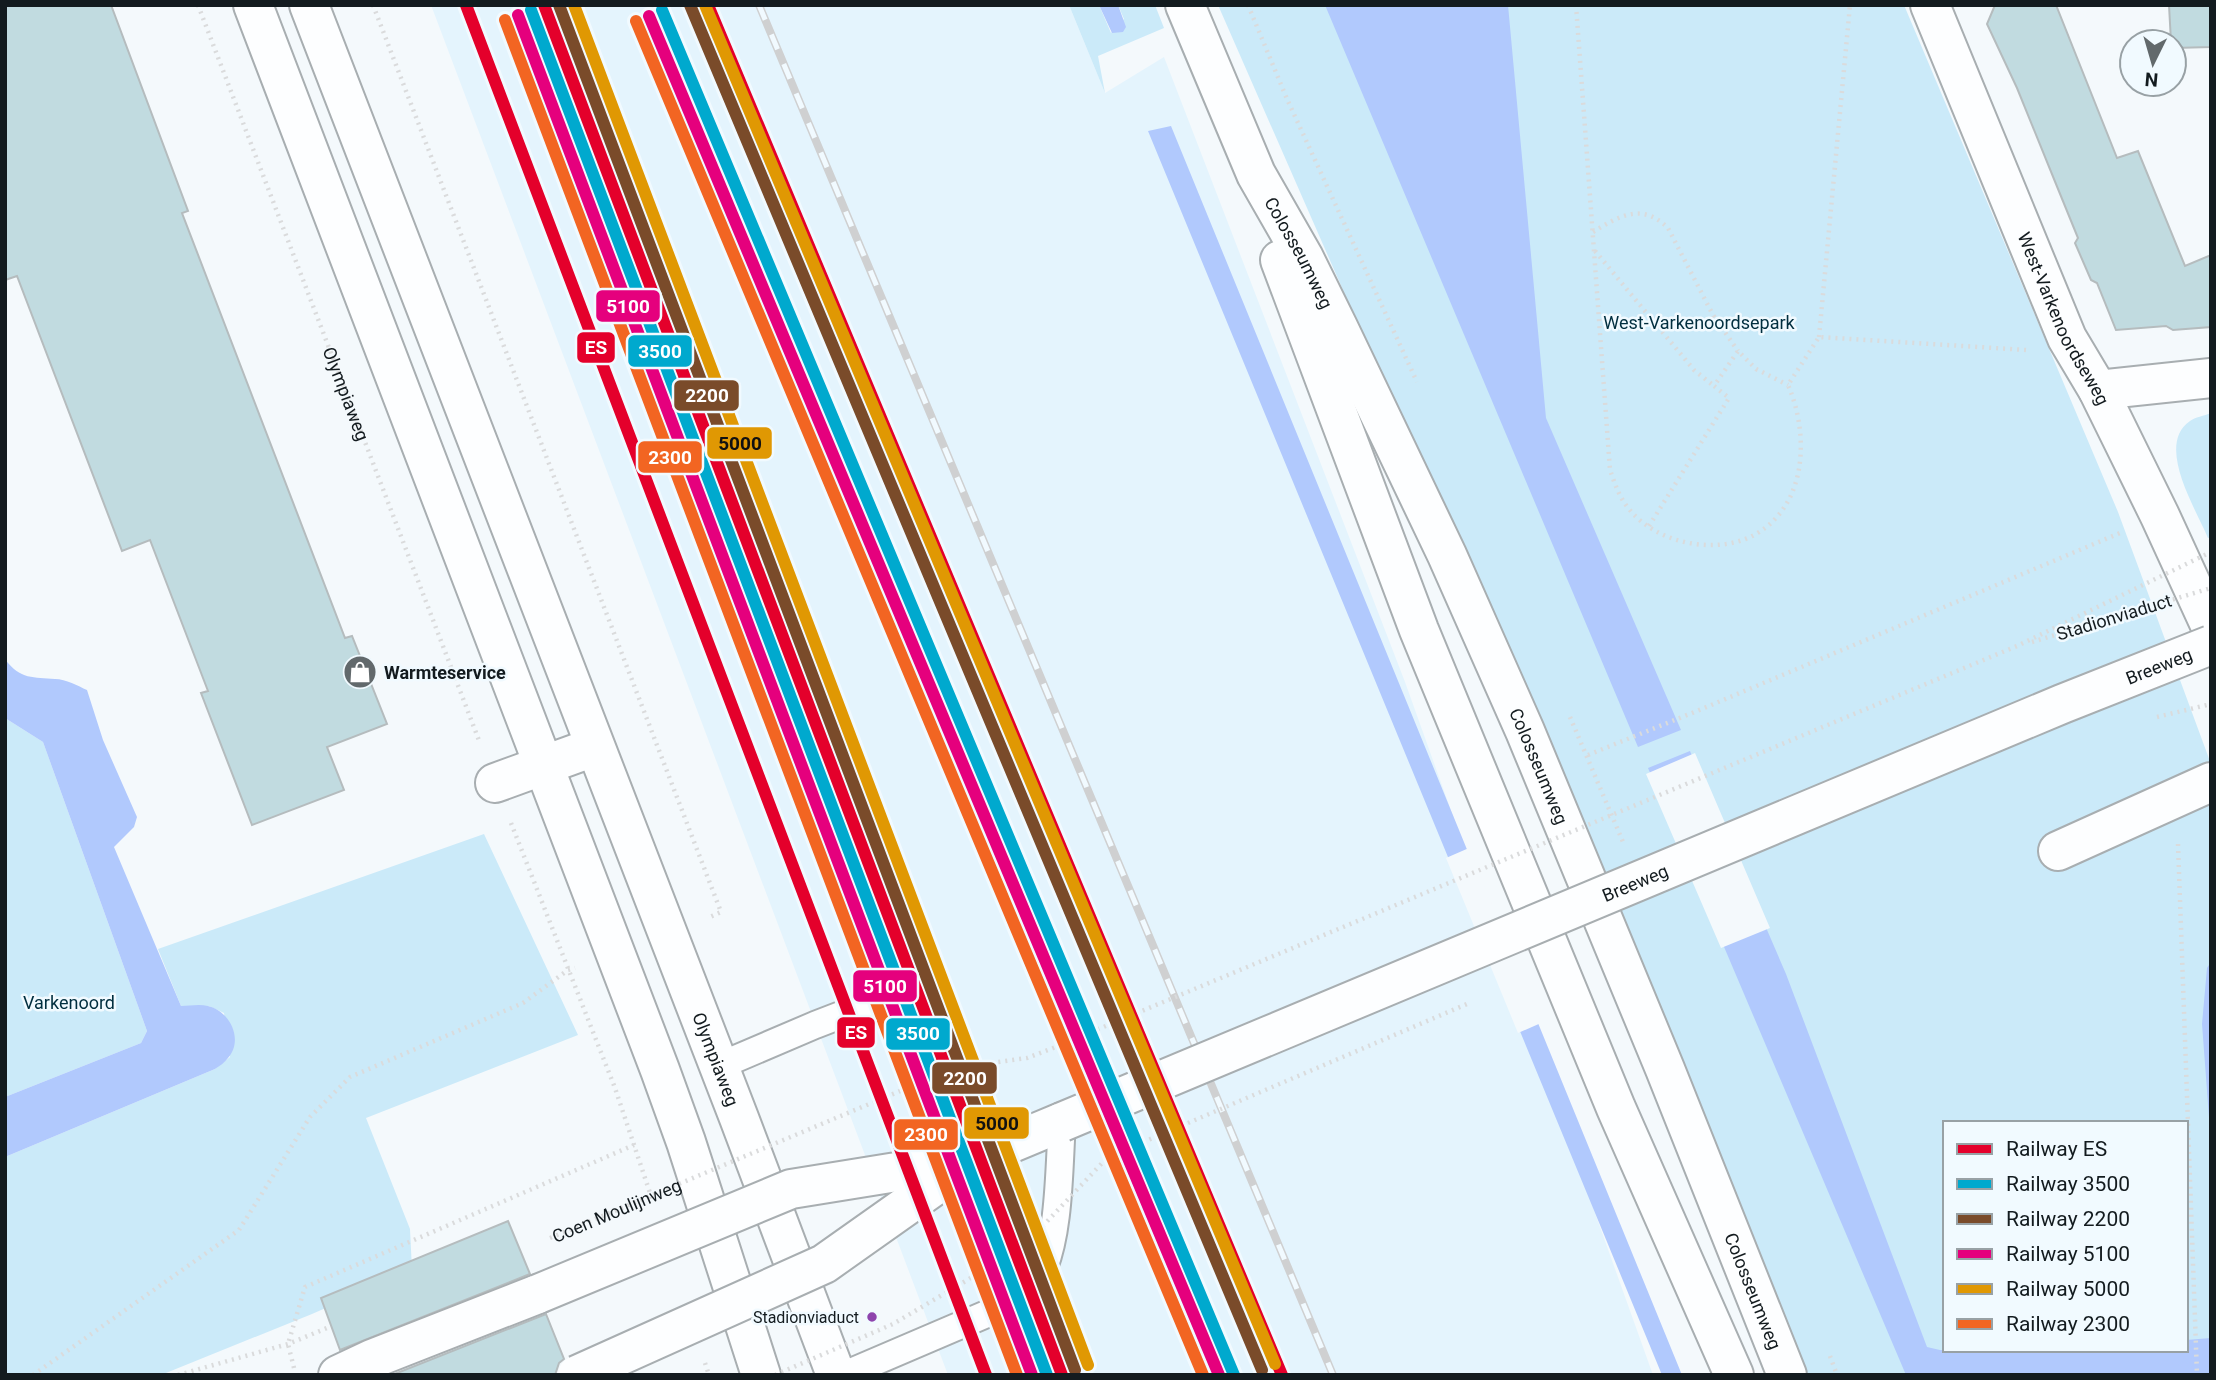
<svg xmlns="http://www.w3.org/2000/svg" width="2216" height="1380" font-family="Roboto,sans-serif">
<rect width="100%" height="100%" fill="#f4f9fc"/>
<path fill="#e4f4fd" d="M431 5H1069L1105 93 1164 57 1405 682 1653 1375H948Z"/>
<path fill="#cbeaf9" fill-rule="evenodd" d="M1069 5H1099L1111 33 1124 19 1118 5H1155L1164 28 1098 56 1105 93Z
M1218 5H1904L2118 512 2211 764V1375H1802L1546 753ZM1945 1123H2186V1350H1945Z
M2211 413V537L2208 538C2196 509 2155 445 2190 421 2195 417 2204 416 2211 413Z
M5 718 43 742 147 1031 141 1043 5 1097Z
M484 834 578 1035 366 1118 410 1229 412 1270 312 1314 161 1375H5V1157L215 1069 230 1057 224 1013 209 1006H181L158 949Z"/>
<path fill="#b1c9fd" d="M1099 5H1118L1126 27 1123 32 1112 33Z
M1325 5H1508L1546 418 1681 730 1638 747Z
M1171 126 1682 1375H1662L1148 131Z
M5 659C20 680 34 677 55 679 66 679 78 686 87 690L103 740 137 817 134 827 114 847 181 1006C189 1006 199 1004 208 1006 230 1011 244 1040 228 1058 225 1062 220 1066 215 1069L5 1157V1097L141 1043 147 1031 43 742 5 718Z
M1690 751 1786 974 1927 1347 1940 1350H2186V1340L2211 1338V1375H1906L1648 768Z
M2211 962V1144L2202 1024 2207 968Z"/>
<path fill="#f4f9fc" d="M1695 753 1770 928 1721 948 1646 774Z
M1469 848 1541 1023 1518 1033 1446 858Z"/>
<path fill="#c1dbe0" stroke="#b5bcbe" stroke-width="2" d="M5 5H111L188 211 182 213 345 638 352 636 387 724 327 747 344 790 252 825 201 693 208 691 150 540 122 551 17 276 5 280Z
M1995 5H2056L2117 158 2138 151 2185 266 2211 255V327L2173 330 2166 326 2116 330 2097 283 2091 280 2075 243 2078 238 2056 184 2017 88 1987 24Z
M2169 5H2211V47L2174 48V42H2171Z
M508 1221 530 1274 340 1350 321 1298Z
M546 1314 564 1359 559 1363 555 1375H392Z"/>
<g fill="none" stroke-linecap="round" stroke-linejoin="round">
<defs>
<path id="service" d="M719 1066 815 1025 916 986
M844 1375 1010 1304C1023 1296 1034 1288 1041 1274 1060 1236 1059 1165 1062 1122"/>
<g id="minor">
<path id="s2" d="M1930 5 2067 338 2098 390 2160 516 2211 627"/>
<path d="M2098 390 2211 378"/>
<path d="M495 783 594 747"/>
<path d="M2058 851 2211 782"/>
</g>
<g id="secondary">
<path d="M253 5 660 1070 686 1142 761 1375"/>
<path id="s3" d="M309 5 739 1118 836 1375"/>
<path id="s4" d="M1185 5 1256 174 1304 258 1338 327 1447 555 1525 731 1665 1069 1787 1375"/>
<path d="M1280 260 1419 630 1616 1108 1734 1375"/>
</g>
<path id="primary" d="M971 1160 1062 1122
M338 1375 372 1359 538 1294"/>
</defs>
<use href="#service" stroke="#a8aeb1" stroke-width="30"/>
<use href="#minor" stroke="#a8aeb1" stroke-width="42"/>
<use href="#secondary" stroke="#a8aeb1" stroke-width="42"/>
<use href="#primary" stroke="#a8aeb1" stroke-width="42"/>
<g stroke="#dadbdc" stroke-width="4.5" stroke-dasharray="2 5" stroke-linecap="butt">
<path id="s1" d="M198 5 480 743"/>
<path d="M373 5 721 912 708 918"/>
<path d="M1248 5 1287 99 1417 382"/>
<path d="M1576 5 1610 470C1615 484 1619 497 1629 509 1657 544 1717 556 1756 534 1808 504 1809 433 1788 385L1819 337 2026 350"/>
<path d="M1593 232C1619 216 1642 202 1668 228L1713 315 1738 351"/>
<path d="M1595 251 1694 370 1714 386"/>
<path d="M1819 337 1850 5"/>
<path d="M1649 526 1729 398 1714 386 1738 351 1756 369 1788 385"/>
<path d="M1570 717 1623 842"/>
<path d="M2157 717 2211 704"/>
<path d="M1588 755 1697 711 2120 533"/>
<path d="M511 823 615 1088 653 1202"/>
<path d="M2178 844 2197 1375"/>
<path d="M1830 1356 1837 1375"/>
<path d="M705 1363 709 1375"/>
<path d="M294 1368 288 1344 305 1287 634 1145"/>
<path d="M33 1375 239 1230 310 1117 350 1077 523 1003 568 970 575 968"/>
<path d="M178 1375 288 1344 327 1328"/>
</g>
<use href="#service" stroke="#fdfeff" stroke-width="26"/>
<use href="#minor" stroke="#fdfeff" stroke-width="38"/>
<use href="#secondary" stroke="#fdfeff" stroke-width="38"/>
<use href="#primary" stroke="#fdfeff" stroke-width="38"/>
<defs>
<path id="rail" d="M759 5 1333 1375"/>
</defs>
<use href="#rail" stroke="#cfd0d1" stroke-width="8"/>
<use href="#rail" stroke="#f1faff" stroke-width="5" stroke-dasharray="16" stroke-linecap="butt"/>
<defs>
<g id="primary-bridge">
<path id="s6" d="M1062 1122 2062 704 2211 645"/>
<path d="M538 1294 791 1189 971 1160"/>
<path d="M577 1375 824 1264 964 1165"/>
</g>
</defs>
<use href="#primary-bridge" stroke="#a8aeb1" stroke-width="42" stroke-linecap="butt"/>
<g stroke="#dadbdc" stroke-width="4.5" stroke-dasharray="2 5" stroke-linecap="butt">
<path d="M2032 642 2211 588"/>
<path id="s5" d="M550 1238 955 1068 1027 1058 1053 1048 2017 646 2211 552"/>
<path d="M775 1375 893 1324 1023 1247 1104 1161 1134 1146 1467 1004"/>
</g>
<use href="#primary-bridge" stroke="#fdfeff" stroke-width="38"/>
<defs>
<path id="rail-1" d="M466 5 986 1375
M544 5 1062 1375
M708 5 1282 1375"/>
<path id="rail-2" d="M531 10 1047 1375
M662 10 1234 1375"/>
<path id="rail-3" d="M559 5 1075 1370
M690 5 1262 1370"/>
<path id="rail-4" d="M518 15 1032 1375
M649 16 1219 1375"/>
<path id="rail-5" d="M574 5 1088 1365
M705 5 1275 1364"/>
<path id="rail-6" d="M505 20 1017 1375
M636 21 1203 1375"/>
</defs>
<use href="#rail-1" stroke="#f1faff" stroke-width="18"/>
<use href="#rail-2" stroke="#f1faff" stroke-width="18"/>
<use href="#rail-3" stroke="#f1faff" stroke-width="18"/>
<use href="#rail-4" stroke="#f1faff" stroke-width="18"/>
<use href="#rail-5" stroke="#f1faff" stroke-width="18"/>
<use href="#rail-6" stroke="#f1faff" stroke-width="18"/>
<use href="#rail-1" stroke="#e4002b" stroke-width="12"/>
<use href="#rail-2" stroke="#00a9ce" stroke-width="12"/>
<use href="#rail-3" stroke="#7a4b2a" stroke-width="12"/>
<use href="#rail-4" stroke="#e5007d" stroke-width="12"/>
<use href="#rail-5" stroke="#e09803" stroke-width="12"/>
<use href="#rail-6" stroke="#f26522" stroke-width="12"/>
</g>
<defs>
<symbol id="shop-disc" viewBox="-11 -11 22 22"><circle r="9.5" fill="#62696c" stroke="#f1faff"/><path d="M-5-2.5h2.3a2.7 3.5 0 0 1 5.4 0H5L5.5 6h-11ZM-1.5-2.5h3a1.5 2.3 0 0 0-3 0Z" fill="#fff"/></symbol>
</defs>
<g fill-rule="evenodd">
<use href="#shop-disc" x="341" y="653" width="38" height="38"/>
</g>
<circle fill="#8e44ad" stroke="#f1faff" stroke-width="2.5" cx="872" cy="1317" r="6"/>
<g text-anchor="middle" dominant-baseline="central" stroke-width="5" stroke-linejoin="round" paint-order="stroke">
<g font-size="16" fill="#131b1f" stroke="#f1faff" text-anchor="end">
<text x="859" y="1317">Stadionviaduct</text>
</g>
<g font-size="18" fill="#131b1f" stroke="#f1faff">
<text stroke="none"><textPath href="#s4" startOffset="273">Colosseumweg</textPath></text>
<text stroke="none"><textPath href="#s2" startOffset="341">West-Varkenoordseweg</textPath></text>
<text stroke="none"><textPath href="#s1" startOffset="416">Olympiaweg</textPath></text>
<text transform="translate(2114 617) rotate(-17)">Stadionviaduct</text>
<text stroke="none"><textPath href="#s6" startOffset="1188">Breeweg</textPath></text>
<text stroke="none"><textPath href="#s4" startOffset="840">Colosseumweg</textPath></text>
<text stroke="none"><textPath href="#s6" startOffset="621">Breeweg</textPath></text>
<text stroke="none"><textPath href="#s3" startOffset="1130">Olympiaweg</textPath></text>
<text stroke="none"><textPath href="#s5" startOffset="72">Coen Moulijnweg</textPath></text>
<text stroke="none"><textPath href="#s4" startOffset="1407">Colosseumweg</textPath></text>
</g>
<g font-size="18" fill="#002e3f" stroke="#f1faff">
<text x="1699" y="322">West-Varkenoordsepark</text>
<text x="69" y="1002">Varkenoord</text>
</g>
<g font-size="18" font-weight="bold" fill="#131b1f" stroke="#f1faff" text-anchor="start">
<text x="384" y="672">Warmteservice</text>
</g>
</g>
<g stroke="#f1faff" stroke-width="2.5">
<rect x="595" y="289" width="66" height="34" rx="7" fill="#e5007d"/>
<rect x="576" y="331" width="40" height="33" rx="7" fill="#e4002b"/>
<rect x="627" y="334" width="66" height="34" rx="7" fill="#00a9ce"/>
<rect x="673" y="379" width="67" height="33" rx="7" fill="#7a4b2a"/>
<rect x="706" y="426" width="67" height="34" rx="7" fill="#e09803"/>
<rect x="637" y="440" width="66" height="34" rx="7" fill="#f26522"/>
<rect x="852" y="969" width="66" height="34" rx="7" fill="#e5007d"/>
<rect x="836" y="1016" width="40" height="33" rx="7" fill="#e4002b"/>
<rect x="885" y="1017" width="66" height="34" rx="7" fill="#00a9ce"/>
<rect x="931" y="1061" width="67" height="34" rx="7" fill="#7a4b2a"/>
<rect x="963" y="1106" width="67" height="34" rx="7" fill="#e09803"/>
<rect x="893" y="1118" width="66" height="33" rx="7" fill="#f26522"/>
</g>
<g font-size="19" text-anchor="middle" font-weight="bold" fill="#fff">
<text x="628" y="313">5100</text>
<text x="596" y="354">ES</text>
<text x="660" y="358">3500</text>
<text x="707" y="402">2200</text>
<text x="670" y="464">2300</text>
<text x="885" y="993">5100</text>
<text x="856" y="1039">ES</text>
<text x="918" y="1040">3500</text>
<text x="965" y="1085">2200</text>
<text x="926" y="1141">2300</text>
</g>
<g font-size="19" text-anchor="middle" font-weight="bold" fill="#111">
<text x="740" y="450">5000</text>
<text x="997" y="1130">5000</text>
</g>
<rect width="2216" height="1380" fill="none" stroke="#131b1f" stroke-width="14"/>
<rect x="1943" y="1121" width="245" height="231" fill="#f1faff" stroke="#98a1a5" stroke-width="2"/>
<rect x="1957" y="1144" width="35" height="10" fill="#e4002b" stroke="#98a1a5" stroke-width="2"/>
<text x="2006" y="1156" font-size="21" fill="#131b1f">Railway ES</text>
<rect x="1957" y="1179" width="35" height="10" fill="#00a9ce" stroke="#98a1a5" stroke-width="2"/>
<text x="2006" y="1191" font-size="21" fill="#131b1f">Railway 3500</text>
<rect x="1957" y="1214" width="35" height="10" fill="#7a4b2a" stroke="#98a1a5" stroke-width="2"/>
<text x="2006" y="1226" font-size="21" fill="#131b1f">Railway 2200</text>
<rect x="1957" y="1249" width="35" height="10" fill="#e5007d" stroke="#98a1a5" stroke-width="2"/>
<text x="2006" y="1261" font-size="21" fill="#131b1f">Railway 5100</text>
<rect x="1957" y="1284" width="35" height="10" fill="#e09803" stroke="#98a1a5" stroke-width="2"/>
<text x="2006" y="1296" font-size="21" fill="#131b1f">Railway 5000</text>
<rect x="1957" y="1319" width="35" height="10" fill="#f26522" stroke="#98a1a5" stroke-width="2"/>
<text x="2006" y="1331" font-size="21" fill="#131b1f">Railway 2300</text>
<g transform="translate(2153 63) rotate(185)"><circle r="33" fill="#f1faff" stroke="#98a1a5" stroke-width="2"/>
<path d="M0-5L12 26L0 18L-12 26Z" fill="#62696c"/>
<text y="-10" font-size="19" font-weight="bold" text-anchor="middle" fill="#131b1f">N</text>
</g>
</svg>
